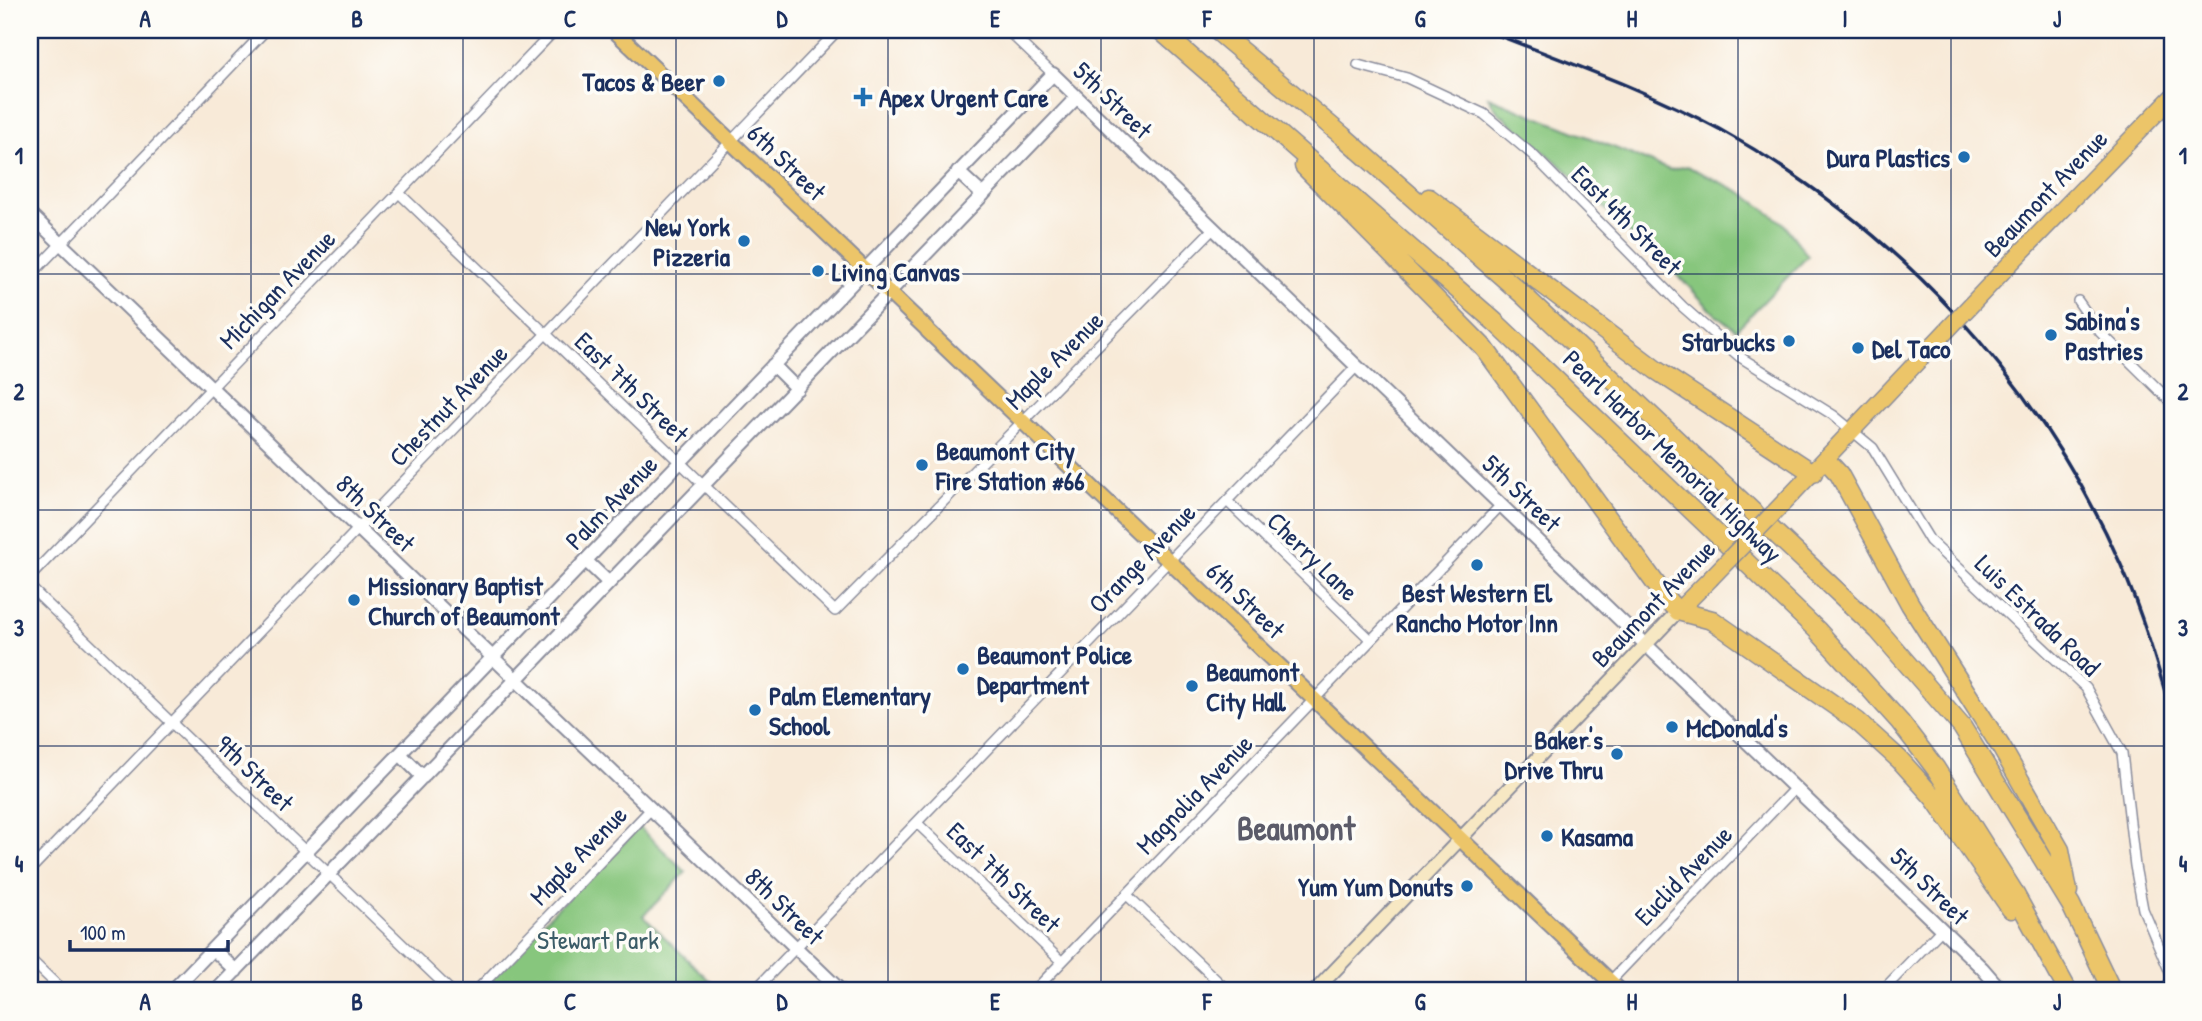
<svg xmlns="http://www.w3.org/2000/svg" width="2202" height="1021" font-family="'Patrick Hand',sans-serif">
<rect width="100%" height="100%" fill="#fdfcf7"/>
<filter id="ink" filterUnits="userSpaceOnUse"><feTurbulence type="fractalNoise" baseFrequency=".0143" numOctaves="2"/><feDisplacementMap in="SourceGraphic" scale="14" xChannelSelector="R" yChannelSelector="G"/><feConvolveMatrix kernelMatrix="1 2 1 2 8 2 1 2 1" color-interpolation-filters="sRGB"/></filter>
<filter id="wash" filterUnits="userSpaceOnUse"><feTurbulence type="fractalNoise" baseFrequency=".00686" numOctaves="4" result="noise"/><feDisplacementMap in="SourceGraphic" scale="28" xChannelSelector="R" yChannelSelector="G"/><feGaussianBlur stdDeviation="1.57" result="paint"/><feColorMatrix in="noise" values="0 0 0 0 0 0 0 0 0 0 0 0 0 0 0 0 0 1.4 0 .05"/><feComposite in="paint" operator="in"/></filter>
<g filter="url(#wash)">
<rect width="100%" height="100%" fill="#f8ead8"/>
<path fill="#87c67d" stroke="#517a6e" stroke-width="2" d="M1488 97 1670 170 1687 166 1743 193 1783 223 1808 256 1736 330 1714 313 1673 270 1632 236 1573 176 1498 112Z
M639 827 686 872 643 916 720 991H474Z"/>
</g>
<g filter="url(#ink)">
<g fill="none" stroke-linecap="round" stroke-linejoin="round">
<defs>
<path id="minor" d="M1007 30 1053 74
M1358 65 1407 78 1484 114 1534 156 1683 307 1740 357 1833 415 1873 448 1930 541 2086 688 2122 753 2135 866 2143 909 2172 977
M399 193 835 611 1214 228
M30 276 266 30
M2078 301 2100 332 2172 403
M1227 501 1371 640
M30 577 555 30
M30 587 451 991
M917 823 1062 962
M30 870 838 30
M1127 895 1228 991
M30 959 63 991
M476 991 651 809
M754 991 1357 366
M1034 991 1501 505
M1601 991 1795 788
M1882 991 1942 929"/>
<path id="tertiary" d="M958 172 983 195
M30 214 841 991
M773 365 797 389
M586 561 609 583
M401 755 423 777
M213 949 236 971
M172 991 1053 74 1982 968 2002 991
M216 991 1077 97
M2165 991 2172 983"/>
<path id="secondary" d="M1315 991 1678 611"/>
<path id="primary" d="M614 30 927 329
M928 331 1620 991"/>
<path id="trunk" d="M2002 272 2172 97
M1791 495 1934 344
M1678 611 1710 579"/>
<path id="motorway" d="M1160 30 1495 322 1817 630 1900 722 1936 769 2012 889 2068 991
M1216 30 1344 137 1521 293 1878 630 1962 727 2071 905 2112 991
M1304 166 1485 349 1669 602 1678 611 1712 620 1857 721 1900 760 1934 798 2011 909
M1429 198 1656 370 1813 473
M1826 460 1839 474 1910 604 2001 747 2060 850 2068 891"/>
</defs>
<use href="#minor" stroke="#8a8c9b" stroke-width="12"/>
<use href="#tertiary" stroke="#8a8c9b" stroke-width="16"/>
<use href="#secondary" stroke="#8a8c9b" stroke-width="16"/>
<use href="#primary" stroke="#8a8c9b" stroke-width="18"/>
<use href="#trunk" stroke="#8a8c9b" stroke-width="19"/>
<use href="#motorway" stroke="#8a8c9b" stroke-width="21"/>
<use href="#minor" stroke="#fff" stroke-width="9"/>
<use href="#tertiary" stroke="#fff" stroke-width="12"/>
<use href="#secondary" stroke="#f7e8c3" stroke-width="12"/>
<use href="#primary" stroke="#ecc569" stroke-width="14"/>
<use href="#trunk" stroke="#ecc569" stroke-width="16"/>
<use href="#motorway" stroke="#ecc569" stroke-width="18"/>
<path stroke="#1b2f5e" stroke-width="3.5" d="M1485 30C1563 61 1645 89 1719 129 1896 227 2039 380 2121 565 2142 613 2157 664 2172 715"/>
<defs>
<path id="trunk-bridge" d="M1934 344 2002 272
M1710 579 1791 495"/>
</defs>
<use href="#trunk-bridge" stroke="#8a8c9b" stroke-width="19" stroke-linecap="butt"/>
<use href="#trunk-bridge" stroke="#ecc569" stroke-width="16"/>
</g>
</g>
<path fill="none" stroke="#1b2f5e" stroke-width="2" stroke-opacity="0.55" d="M251 30V991M463 30V991M676 30V991M888 30V991M1101 30V991M1314 30V991M1526 30V991M1738 30V991M1951 30V991M30 274H2172M30 510H2172M30 746H2172"/>
<g fill="#1f6fb2" stroke="#fdfcf7" stroke-width="2.5">
<circle cx="719" cy="81" r="7"/>
<path d="M859.5 86.5h7v7h7v7h-7v7h-7v-7h-7v-7h7z"/>
<circle cx="1964" cy="157" r="7"/>
<circle cx="744" cy="241" r="7"/>
<circle cx="818" cy="271" r="7"/>
<circle cx="2051" cy="335" r="7"/>
<circle cx="1789" cy="341" r="7"/>
<circle cx="1858" cy="348" r="7"/>
<circle cx="922" cy="465" r="7"/>
<circle cx="1477" cy="565" r="7"/>
<circle cx="354" cy="600" r="7"/>
<circle cx="963" cy="669" r="7"/>
<circle cx="1192" cy="686" r="7"/>
<circle cx="755" cy="710" r="7"/>
<circle cx="1672" cy="727" r="7"/>
<circle cx="1617" cy="754" r="7"/>
<circle cx="1547" cy="836" r="7"/>
<circle cx="1467" cy="886" r="7"/>
</g>
<g text-anchor="middle" dominant-baseline="central" stroke-width="7" stroke-linejoin="round" paint-order="stroke">
<g font-size="26" font-weight="bold" fill="#1b2f5e" stroke="#fdfcf7" text-anchor="start">
<text x="705" y="81" text-anchor="end">Tacos &amp; Beer</text>
<text x="879" y="97">Apex Urgent Care</text>
<text x="1950" y="157" text-anchor="end">Dura Plastics</text>
<text x="730" y="226" text-anchor="end">New York<tspan x="730" dy="30">Pizzeria</tspan></text>
<text x="832" y="271">Living Canvas</text>
<text x="2065" y="320">Sabina's<tspan x="2065" dy="30">Pastries</tspan></text>
<text x="1775" y="341" text-anchor="end">Starbucks</text>
<text x="1872" y="348">Del Taco</text>
<text x="936" y="450">Beaumont City<tspan x="936" dy="30">Fire Station #66</tspan></text>
<text x="368" y="585">Missionary Baptist<tspan x="368" dy="30">Church of Beaumont</tspan></text>
<text x="1477" y="592" text-anchor="middle">Best Western El<tspan x="1477" dy="30">Rancho Motor Inn</tspan></text>
<text x="977" y="654">Beaumont Police<tspan x="977" dy="30">Department</tspan></text>
<text x="1206" y="671">Beaumont<tspan x="1206" dy="30">City Hall</tspan></text>
<text x="769" y="695">Palm Elementary<tspan x="769" dy="30">School</tspan></text>
<text x="1686" y="727">McDonald's</text>
<text x="1603" y="739" text-anchor="end">Baker's<tspan x="1603" dy="30">Drive Thru</tspan></text>
<text x="1561" y="836">Kasama</text>
<text x="1453" y="886" text-anchor="end">Yum Yum Donuts</text>
</g>
<g font-size="26" fill="#1b2f5e" stroke="#fdfcf7">
<text transform="translate(1113 100) rotate(44)">5th Street</text>
<text transform="translate(787 162) rotate(44)">6th Street</text>
<text transform="translate(2045 193) rotate(-46)">Beaumont Avenue</text>
<text transform="translate(1627 220) rotate(45)">East 4th Street</text>
<text transform="translate(277 289) rotate(-46)">Michigan Avenue</text>
<text transform="translate(1054 360) rotate(-45)">Maple Avenue</text>
<text transform="translate(632 387) rotate(44)">East 7th Street</text>
<text transform="translate(448 405) rotate(-46)">Chestnut Avenue</text>
<text transform="translate(1673 456) rotate(44)">Pearl Harbor Memorial Highway</text>
<text transform="translate(1522 493) rotate(44)">5th Street</text>
<text transform="translate(611 502) rotate(-46)">Palm Avenue</text>
<text transform="translate(376 513) rotate(44)">8th Street</text>
<text transform="translate(1313 556) rotate(44)">Cherry Lane</text>
<text transform="translate(1142 558) rotate(-46)">Orange Avenue</text>
<text transform="translate(1246 600) rotate(44)">6th Street</text>
<text transform="translate(1653 603) rotate(-46)">Beaumont Avenue</text>
<text transform="translate(2038 615) rotate(44)">Luis Estrada Road</text>
<text transform="translate(255 773) rotate(44)">9th Street</text>
<text transform="translate(1194 794) rotate(-46)">Magnolia Avenue</text>
<text transform="translate(578 855) rotate(-46)">Maple Avenue</text>
<text transform="translate(1683 875) rotate(-46)">Euclid Avenue</text>
<text transform="translate(1004 877) rotate(44)">East 7th Street</text>
<text transform="translate(1930 886) rotate(44)">5th Street</text>
<text transform="translate(785 906) rotate(44)">8th Street</text>
</g>
<g font-size="26" fill="#3b5c67" stroke="#fdfcf7">
<text x="598" y="939">Stewart Park</text>
</g>
<g font-size="33" font-weight="bold" fill="#5b5b69" stroke="#fdfcf7">
<text x="1296" y="828">Beaumont</text>
</g>
</g>
<rect width="2202" height="1021" fill="none" stroke="#fdfcf7" stroke-width="77"/>
<path d="M70 940v10h158v-10" fill="none" stroke="#1b2f5e" stroke-width="3.5"/>
<text x="80" y="940" font-size="21" fill="#1b2f5e" stroke="#fdfcf7" stroke-width="5" paint-order="stroke">100 m</text>
<rect x="38" y="38" width="2126" height="944" fill="none" stroke="#1b2f5e" stroke-width="2.5"/>
<g font-size="23" text-anchor="middle" font-weight="bold" fill="#1b2f5e">
<text x="145" y="27">A</text>
<text x="357" y="27">B</text>
<text x="570" y="27">C</text>
<text x="782" y="27">D</text>
<text x="995" y="27">E</text>
<text x="1207" y="27">F</text>
<text x="1420" y="27">G</text>
<text x="1632" y="27">H</text>
<text x="1845" y="27">I</text>
<text x="2057" y="27">J</text>
<text x="19" y="164">1</text>
<text x="2183" y="164">1</text>
<text x="19" y="400">2</text>
<text x="2183" y="400">2</text>
<text x="19" y="636">3</text>
<text x="2183" y="636">3</text>
<text x="19" y="872">4</text>
<text x="2183" y="872">4</text>
<text x="145" y="1010">A</text>
<text x="357" y="1010">B</text>
<text x="570" y="1010">C</text>
<text x="782" y="1010">D</text>
<text x="995" y="1010">E</text>
<text x="1207" y="1010">F</text>
<text x="1420" y="1010">G</text>
<text x="1632" y="1010">H</text>
<text x="1845" y="1010">I</text>
<text x="2057" y="1010">J</text>
</g>
</svg>
